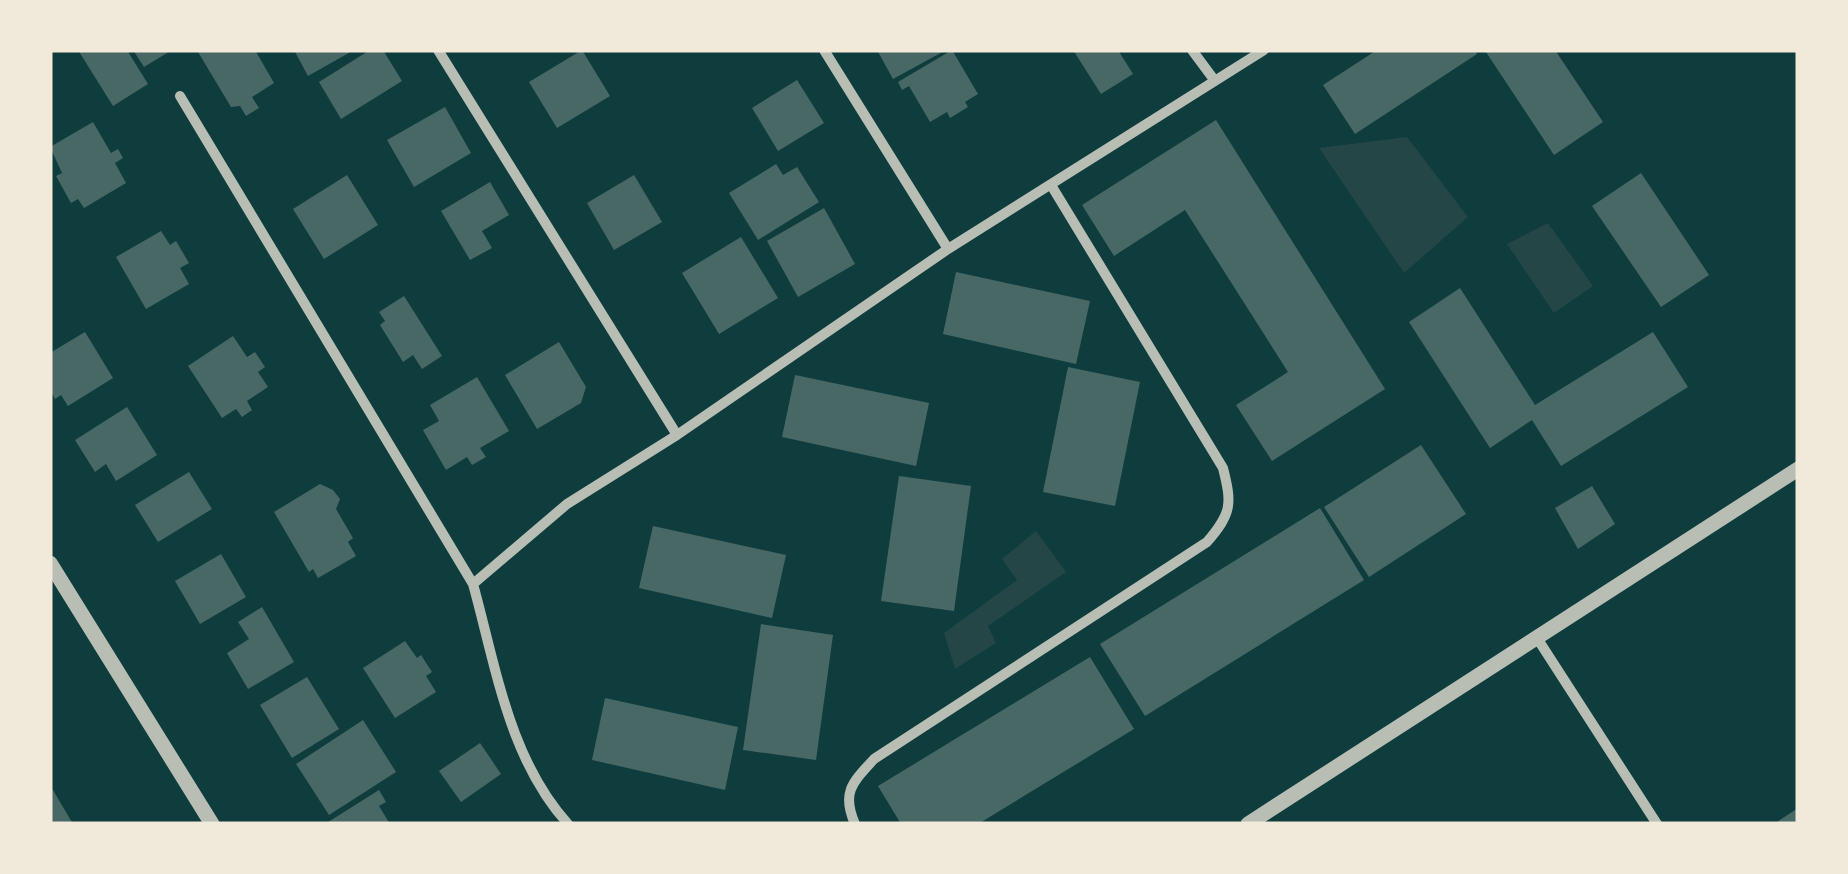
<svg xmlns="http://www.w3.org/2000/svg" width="1848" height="874" font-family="'Fira Sans',sans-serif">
<rect width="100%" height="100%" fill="#0f3d3e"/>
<path fill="#244646" d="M1407 137 1468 217 1404 273 1319 148Z
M1548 223 1593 286 1554 313 1507 244Z
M1036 531 1066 572 988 626 996 643 955 669 944 633 1017 580 1002 559Z"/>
<path fill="#486865" d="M78 50H127L148 84 113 106Z
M133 50H172L144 67Z
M201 50H255L274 83 252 97 259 108 246 116 240 106 231 107 198 52Z
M294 50H354L308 76Z
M370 50H383L402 81 341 119 319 82Z
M582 50 610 96 557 128 529 82Z
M877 50H946L893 79Z
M952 50 978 94 965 102 968 107 950 118 947 112 930 122 909 86 902 90 898 82Z
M1073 50H1118L1133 74 1101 94Z
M1377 50H1475L1477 54 1355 134 1323 85Z
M1490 50H1555L1603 122 1554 155 1486 52Z
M797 80 824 123 778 151 752 108Z
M445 107 471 153 414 187 387 140Z
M1216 120 1385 389 1272 461 1236 405 1288 372 1185 210 1114 256 1082 205Z
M93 122 111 153 118 149 123 158 115 163 126 183 84 208 78 199 71 203 56 176 62 173 50 147Z
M776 164 783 175 797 167 819 202 758 240 729 193Z
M1641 173 1709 275 1661 307 1592 206Z
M347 175 378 225 324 259 293 209Z
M634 175 662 222 614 250 587 203Z
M490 182 509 215 482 231 492 248 470 260 441 211Z
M824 208 855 264 798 297 767 241Z
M161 231 170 245 176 241 189 263 180 268 189 284 146 309 116 257Z
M741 237 778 298 719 334 682 273Z
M956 272 1090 301 1076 364 943 334Z
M1460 288 1535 405 1653 332 1688 387 1561 466 1532 420 1490 448 1409 322Z
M404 296 442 356 422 369 413 355 403 362 380 325 385 321 379 312Z
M85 332 113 378 68 406 61 395 55 399 50 390V353Z
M233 336 247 357 255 352 265 367 258 372 268 387 247 401 252 410 242 417 236 409 222 418 188 366Z
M559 342 586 387 581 403 537 429 505 375Z
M1068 367 1140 382 1115 506 1043 492Z
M795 375 929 403 916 466 782 437Z
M477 377 509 431 480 448 486 457 472 465 467 457 446 470 423 430 439 421 430 405Z
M127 407 157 455 116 481 106 464 95 472 75 440Z
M1421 445 1466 514 1369 577 1324 507Z
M189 472 212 509 158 542 135 505Z
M899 476 971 486 954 611 881 601Z
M320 484 333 490 340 499 336 509 353 538 348 542 356 556 318 578 313 569 309 572 274 512Z
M1592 486 1615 524 1578 549 1555 508Z
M1320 508 1364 580 1145 716 1100 644Z
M653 526 786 555 772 618 639 588Z
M221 554 246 597 200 624 175 581Z
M262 607 294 662 248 689 227 653 249 639 238 622Z
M761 624 833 635 816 760 743 750Z
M405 641 417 658 421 655 432 672 426 676 436 692 395 718 363 668Z
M1090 657 1134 729 978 824H901L878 786Z
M307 677 339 729 292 758 260 705Z
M605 698 738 727 725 790 592 760Z
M363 720 396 772 329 815 296 764Z
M480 743 501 774 461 802 439 771Z
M50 785 73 824H50Z
M379 790 386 802 379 806 390 824H325Z
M1798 808V824H1774Z"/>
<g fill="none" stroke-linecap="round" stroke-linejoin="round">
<path stroke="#b8beb3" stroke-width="10" d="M438 50 677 435
M824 50 948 249
M1192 50 1215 81
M180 96 473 584 567 504 677 435 948 249 1264 50
M473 584C496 667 509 759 568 824
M1537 638 1657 824
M855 824C841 792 853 782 874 759L1207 542C1232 513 1232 504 1223 468L1051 185"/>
<path stroke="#b8beb3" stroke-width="15" d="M50 563 212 824
M1248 824 1798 469"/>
</g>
<rect width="1848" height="874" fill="none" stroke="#f1e9da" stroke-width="105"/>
</svg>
